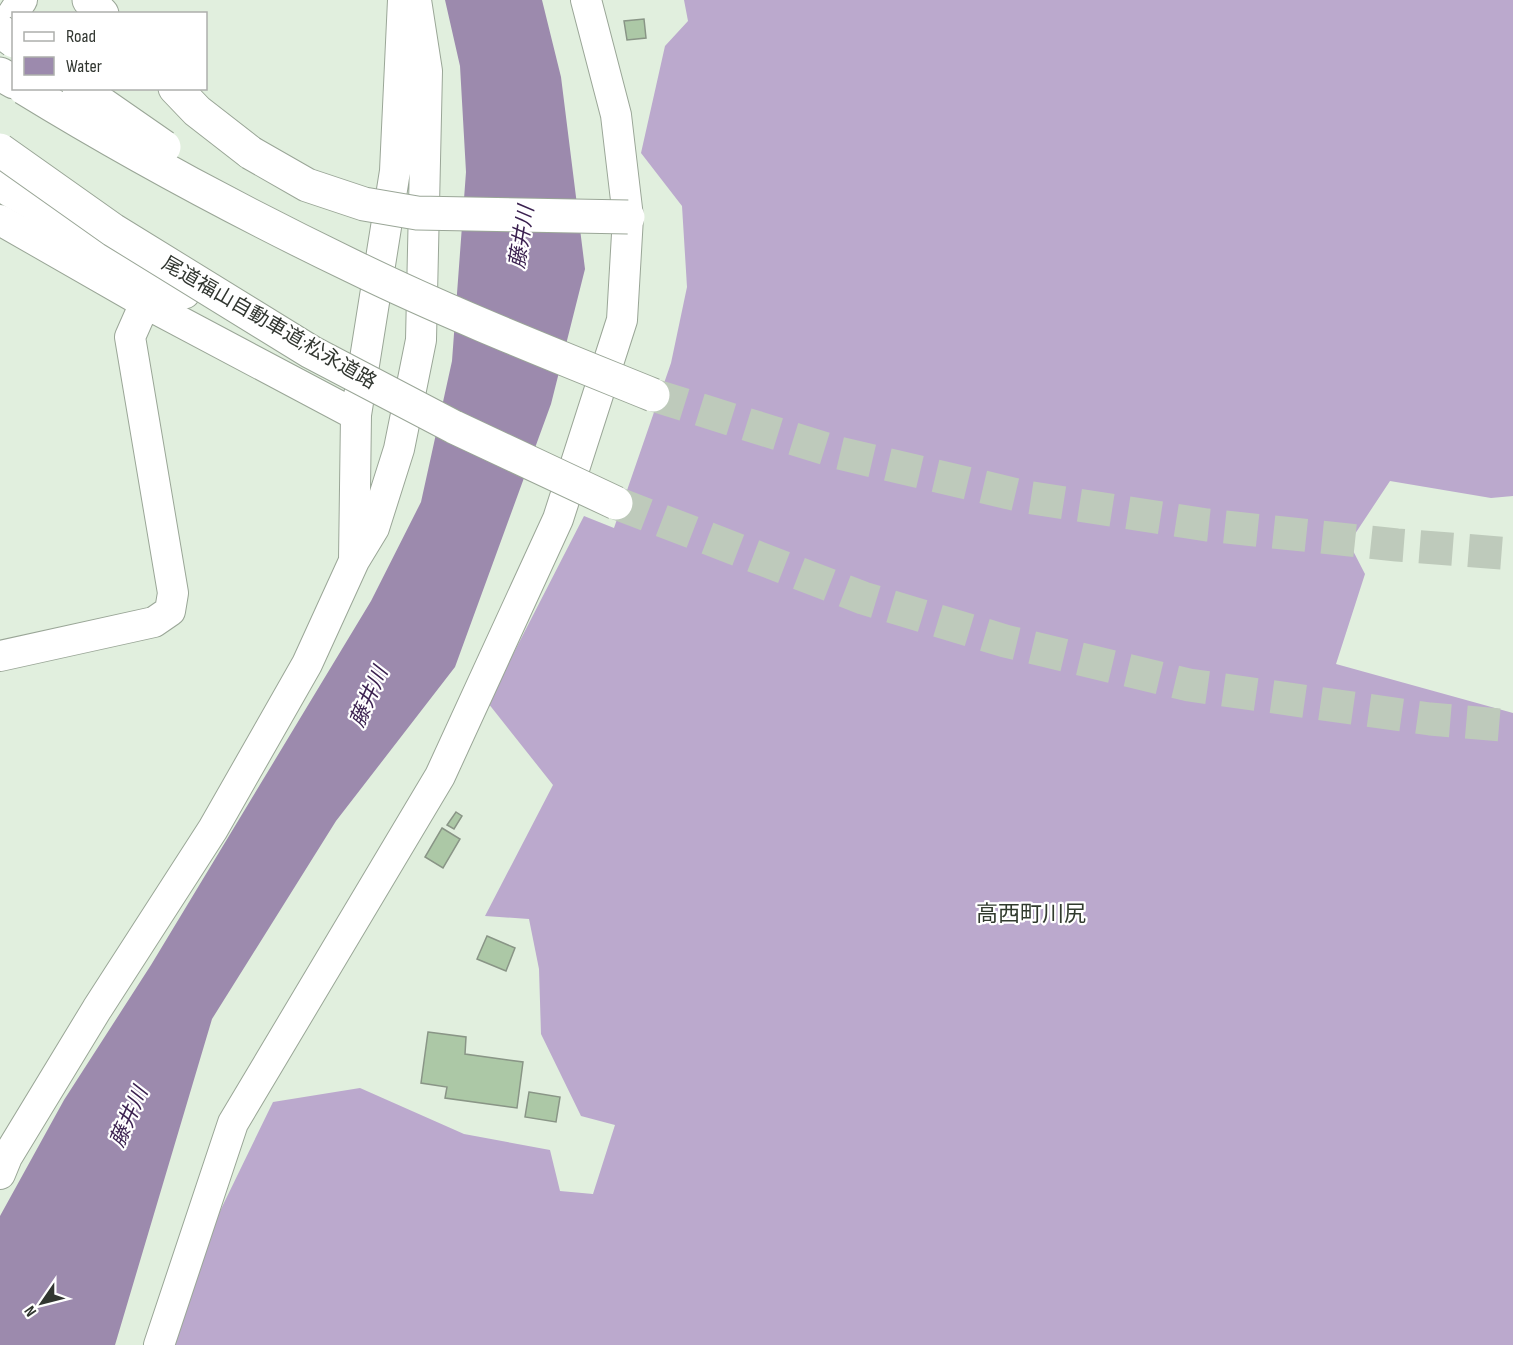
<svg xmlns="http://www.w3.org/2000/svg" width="1513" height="1345" font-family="'Sofia Sans Condensed','Noto Sans JP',sans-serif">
<rect width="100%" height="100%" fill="#e1efde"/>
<path fill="#bba9cd" d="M684 0H1513V496L1491 498 1390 481 1349 543 1365 574 1336 664 1513 713V1345H172L205 1242 273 1102 360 1088 464 1134 550 1150 560 1191 593 1194 615 1125 581 1116 541 1034 539 969 529 919 485 916 553 785 488 703 584 516 614 528 671 363 687 287 682 206 641 153 665 46 688 21Z"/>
<path fill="#9c8aad" d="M445 0H542L561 77 585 269 551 404 455 667 336 821 212 1019 115 1345H0V1216L64 1100 151 965 371 601 421 502 452 361 466 172 460 66Z"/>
<path fill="#acc8a6" stroke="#899586" stroke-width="1.5" d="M644 19 646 38 627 40 624 21Z
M456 812 462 816 454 829 447 825Z
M442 828 460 839 443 868 425 857Z
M487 936 515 948 506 971 477 959Z
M428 1032 466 1037 465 1054 523 1062 517 1108 445 1098 447 1087 421 1083Z
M529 1092 560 1097 556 1122 525 1117Z"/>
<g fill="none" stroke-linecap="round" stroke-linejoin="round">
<path stroke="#becabb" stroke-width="33" stroke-dasharray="33 16" stroke-linecap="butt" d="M653 395 839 453 1026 497 1207 525 1397 545 1513 554
M616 503 863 598 1005 641 1189 685 1430 719 1513 726"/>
<defs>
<path id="street" d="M0 33 22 0
M0 220 145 303 356 415
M354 561 356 415 395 171 403 0
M0 656 154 622 170 611 173 593 130 337 145 303
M0 1174 7 1157 97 1009 213 829 307 664 354 561 374 528 399 449 421 340 427 71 416 0
M159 1345 233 1123 440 776 558 519 622 320 628 217 616 115 586 0"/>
<path id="secondary" d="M89 0 102 14
M175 88 197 111 251 153"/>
<path id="highway" d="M0 74 14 82
M0 184 184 292"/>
</defs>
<use href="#street" stroke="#9aa697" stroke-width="32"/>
<use href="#secondary" stroke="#9aa697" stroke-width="35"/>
<use href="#highway" stroke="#9aa697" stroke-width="35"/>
<use href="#street" stroke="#fff" stroke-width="30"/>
<use href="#secondary" stroke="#fff" stroke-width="33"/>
<use href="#highway" stroke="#fff" stroke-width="33"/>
<defs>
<path id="secondary-bridge" d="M251 153 307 185 364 204 417 213 628 217"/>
<path id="highway-bridge" d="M0 31 14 41
M24 88C130 153 240 212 352 266 450 314 552 354 653 395
M79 88 164 147
M0 150 113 230 311 352 454 427 616 503"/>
</defs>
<use href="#secondary-bridge" stroke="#9aa697" stroke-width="35" stroke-linecap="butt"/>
<use href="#highway-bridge" stroke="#9aa697" stroke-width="35" stroke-linecap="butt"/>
<use href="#secondary-bridge" stroke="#fff" stroke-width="33"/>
<use href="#highway-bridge" stroke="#fff" stroke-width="33"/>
</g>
<g text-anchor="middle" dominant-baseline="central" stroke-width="4.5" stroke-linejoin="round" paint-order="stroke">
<g font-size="20" fill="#313630" stroke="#fff">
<text transform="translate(269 323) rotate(30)">尾道福山自動車道;松永道路</text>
</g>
<g font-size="21" font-style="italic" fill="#3b2150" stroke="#fff">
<text transform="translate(522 237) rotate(-81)">藤井川</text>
<text transform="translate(369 697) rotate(-66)">藤井川</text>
<text transform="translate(129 1117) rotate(-66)">藤井川</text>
</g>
<g font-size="22" fill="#313b2e" stroke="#fff">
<text x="1031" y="914">高西町川尻</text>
</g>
</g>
<rect x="12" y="12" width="195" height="78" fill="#ffffff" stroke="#adafac" stroke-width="1.5"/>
<rect x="24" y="32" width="30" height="9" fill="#ffffff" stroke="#adafac" stroke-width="1.5"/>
<text x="66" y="42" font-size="18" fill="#313630">Road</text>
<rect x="24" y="57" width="30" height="18" fill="#9c8aad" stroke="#adafac" stroke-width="1.5"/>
<text x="66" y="72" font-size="18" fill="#313630">Water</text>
<g transform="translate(42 1303) rotate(235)" stroke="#ffffff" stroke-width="4.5" paint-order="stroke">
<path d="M0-4.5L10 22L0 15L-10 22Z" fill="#313630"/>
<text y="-9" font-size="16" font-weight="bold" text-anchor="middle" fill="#313630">N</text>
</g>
</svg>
